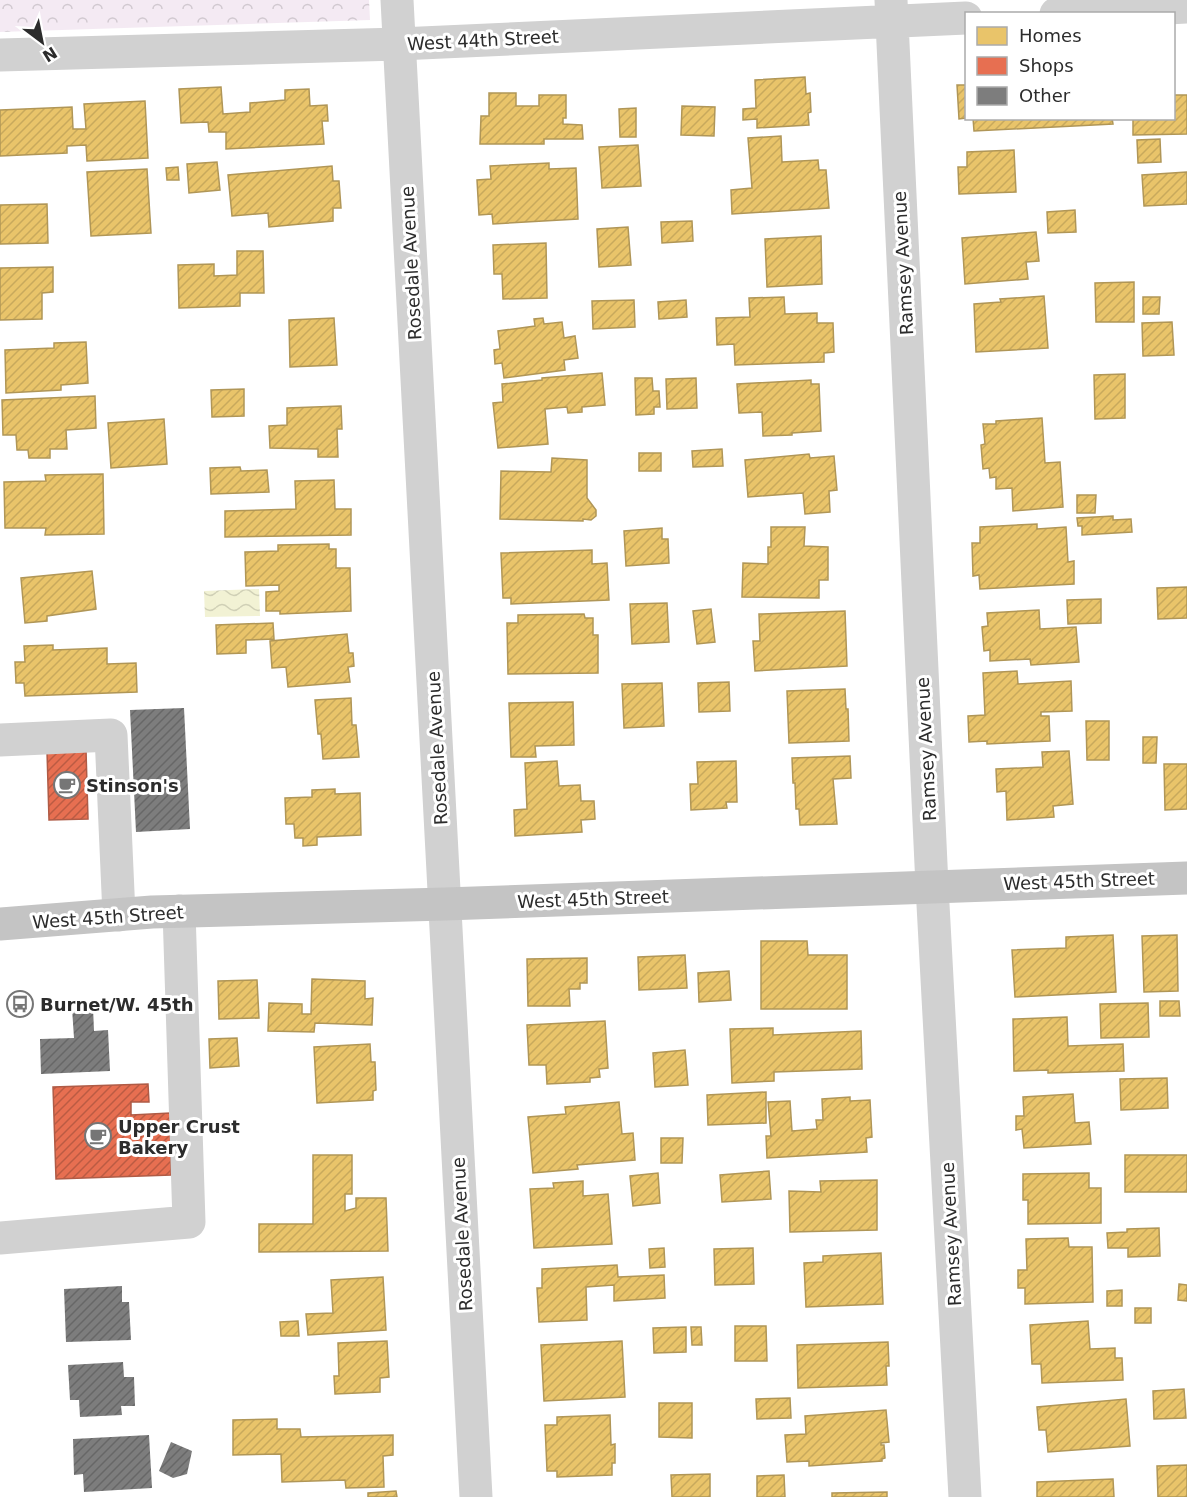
<svg xmlns="http://www.w3.org/2000/svg" width="1187" height="1497" font-family="'DejaVu Sans',sans-serif">
<defs>
<pattern id="forest-crowns" width="20" height="18" patternUnits="userSpaceOnUse" patternTransform="scale(1.5)"><rect width="20" height="18" fill="#f4eaf3"/><path d="M2 6a3 3 0 1 1 6 0M12 15a3 3 0 1 1 6 0" fill="none" stroke="#d1c9d0"/></pattern>
<pattern id="water-waves" width="16" height="10" patternUnits="userSpaceOnUse" patternTransform="scale(1.5)"><rect width="16" height="10" fill="#f2f2d4"/><path d="M0 5q4-4 8 0t8 0" fill="none" stroke="#d0d0b6"/></pattern>
<pattern id="homes-hatch" width="6" height="6" patternUnits="userSpaceOnUse" patternTransform="scale(1.5)"><rect width="6" height="6" fill="#e9c46a"/><path d="M-1 1l2-2M0 6l6-6M5 7l2-2" fill="none" stroke="#c8a95c"/></pattern>
<pattern id="shops-hatch" width="6" height="6" patternUnits="userSpaceOnUse" patternTransform="scale(1.5)"><rect width="6" height="6" fill="#e76f51"/><path d="M-1 1l2-2M0 6l6-6M5 7l2-2" fill="none" stroke="#bb5b43"/></pattern>
<pattern id="building-hatch" width="6" height="6" patternUnits="userSpaceOnUse" patternTransform="scale(1.5)"><rect width="6" height="6" fill="#7d7d7d"/><path d="M-1 1l2-2M0 6l6-6M5 7l2-2" fill="none" stroke="#676767"/></pattern>
</defs>
<rect width="100%" height="100%" fill="#fff"/>
<path fill="url(#forest-crowns)" d="M0 0H369L370 20 0 32Z"/>
<path fill="url(#water-waves)" d="M259 589 260 616 205 617 204 591Z"/>
<path fill="url(#homes-hatch)" stroke="#b09657" stroke-width="1.5" d="M805 77 806 94 810 93 811 112 808 113 809 125 757 128V119L743 120V109L756 108 755 80Z
M957 85H966V118L959 119Z
M221 87 223 114 250 112V103L285 100V90L309 89 310 106 327 105 328 121H322L324 144 226 149V132H209L208 122 181 123 179 89Z
M489 93H516V106H539V95H566V118H563V124L582 125 583 139H544V144H480L481 116H489Z
M1174 95H1187V134L1133 135V118H1174Z
M145 101 148 158 87 161 86 145 67 146V153L0 156V110L72 107 73 129H86L84 104Z
M682 106 715 107 714 136 681 135Z
M636 108V137H620L619 109Z
M973 118H1112L1113 124 974 131Z
M781 136 782 162 818 160 819 170H826L829 208 732 214 731 190 752 188 748 138Z
M1160 139 1161 162 1138 163 1137 140Z
M638 145 641 186 602 188 599 147Z
M1014 150 1016 192 959 194 958 167H967V152Z
M217 162 220 190 189 193 187 164Z
M549 163V169L576 168 578 219 493 224 492 214 479 215 477 180 491 179 490 166Z
M332 166 333 181H339L341 208H333V221L269 227 268 213 232 216 228 175Z
M178 167 179 180H167L166 168Z
M147 169 151 233 91 236 87 172Z
M1187 172V204L1144 206 1142 175Z
M47 204 48 243 0 244V205Z
M1075 210 1076 232 1048 233 1047 212Z
M692 221 693 241 662 243 661 222Z
M628 227 631 265 599 267 597 229Z
M1036 232 1039 261 1026 262 1028 279 965 284 962 238Z
M821 236 822 284 767 287 765 239Z
M546 243 547 298 503 299 502 274H494L493 245Z
M237 251H263L264 293H240V306L179 308 178 265 214 264V276L237 275Z
M53 267V292L42 293V319L0 320V268Z
M1134 282V322H1096L1095 283Z
M1044 296 1048 348 976 352 974 304 1001 302 1000 299Z
M784 297 785 314 817 313V323H833L834 352 824 353V362L735 365 734 344 717 345 716 318 750 317 749 298Z
M1143 297H1160L1159 314H1143Z
M634 300 635 327 593 329 592 301Z
M686 300 687 317 659 319 658 302Z
M334 318 337 365 290 367 289 320Z
M543 318 544 324 562 322 564 338 575 336 578 358 564 360 565 370 504 378 502 363 495 364 494 350 500 349 498 331 535 326 534 319Z
M1172 322 1174 355 1143 356 1142 323Z
M86 342 88 383 61 385V390L6 393 5 350 54 348V343Z
M602 373 605 405 582 407V412L568 413 567 407 545 409 548 444 498 448 493 403 503 402 502 384 542 380V378Z
M1125 374V418L1095 419 1094 375Z
M635 378H652L653 391H659L660 407H654V414L636 415Z
M696 378 697 408 667 409 666 379Z
M811 380V384H819L821 431 792 433V435L763 436 762 412 739 413 737 384Z
M244 389V416L212 417 211 390Z
M95 396 96 428 66 430 67 449H50V458H29L28 450H17L16 435H3L2 400Z
M341 406 342 429H337L338 457H318V449L270 448 269 426 287 425V408Z
M1042 418 1045 463 1060 462 1063 507 1013 511 1012 488 996 489V477L990 478 989 468 983 469 981 445 985 444 983 424H996V421Z
M164 419 167 464 111 468 108 423Z
M722 449 723 466 693 467 692 451Z
M639 453H661V471H639Z
M809 454 810 458 834 456 837 490 829 491 830 512 805 514 803 493 748 497 745 460Z
M552 458 587 460V498L596 510V516L591 520 583 519V521L500 519 501 471 551 472Z
M240 467 241 471 267 470 269 492 211 494 210 468Z
M103 474 104 534 45 535 46 528H5L4 482 46 481 45 475Z
M334 480 335 509H351V535L225 537V511L296 509 295 481Z
M1077 495H1096L1095 513H1077Z
M1113 516V520L1131 519 1132 532 1082 535V526H1078L1077 518Z
M1037 524V529L1066 527 1068 562 1074 561V584L980 589 979 575 973 576 972 543H980V527Z
M771 527H805L804 546 828 547V580H819V598L742 597 743 563 768 564V547H771Z
M662 528V539H668L669 563 626 566 624 531Z
M329 544V549H336V568H350L351 611 280 614V611H266V592L279 591V585L246 586 245 552 278 551V545Z
M592 550V564L607 563 609 600 511 604V598H503L501 553Z
M92 571 96 609 47 616V621L25 623 21 578Z
M1187 587V618L1158 619 1157 588Z
M1101 599V623L1068 624 1067 600Z
M667 603 669 642 632 644 630 604Z
M711 609 715 642 697 644 693 611Z
M1039 610 1040 629 1076 627 1079 662 1031 665 1030 659 990 661V650L984 651 982 627 988 626 987 613Z
M845 611 847 666 755 671 753 641H760L759 614Z
M584 614 585 618H593V635H598V673L508 674 507 623H518V615Z
M273 623 274 639 246 640V653L217 654 216 625Z
M347 634 349 653H353L354 666 348 667 350 682 288 687 286 667 272 668 270 641Z
M53 645V650L107 648V664L136 663 137 692 25 696 24 683H16L15 662H25L24 646Z
M1017 671 1018 684 1071 681 1072 711 1041 712V716H1049L1050 741 987 744V741L969 742 968 716 985 715 983 673Z
M729 682 730 711 699 712 698 683Z
M662 683 664 726 624 728 622 684Z
M845 689 846 709H848L849 741 789 743 787 691Z
M351 698 352 725H356L359 757 323 759 321 734H318L315 700Z
M573 702 574 745 535 746 536 757H511L509 703Z
M1086 721H1109V760H1087Z
M1143 737H1157L1156 763H1143Z
M1069 751 1073 804 1053 806 1054 817 1007 820 1006 791 997 792 996 769 1043 767 1042 752Z
M850 756 851 778 833 779 837 824 800 825 799 809H796L795 783H793L792 758Z
M557 761 559 786 580 785 581 801H594L595 819 581 820 582 832 515 836 514 810 527 809 525 763Z
M736 761 737 802H726L727 808 691 810 690 784H698L697 762Z
M1164 764H1187V809L1165 810Z
M335 789V794L360 793 361 835 317 837V845L303 846V838H295L294 824H286L285 798 312 797V790Z
M1113 935 1116 992 1015 997 1012 950 1066 948V937Z
M1177 935 1178 991 1144 992 1142 936Z
M761 941H807L808 955H847V1009H761Z
M685 955 687 988 639 990 638 957Z
M587 958V983H580V989H569L570 1006H528L527 959Z
M729 971 731 1000 699 1002 698 973Z
M312 979 365 981V999L373 998 372 1025 315 1023 314 1032 268 1031 269 1003 302 1004V1014H311Z
M257 980 259 1018 219 1019 218 981Z
M1160 1001H1179L1180 1016H1160Z
M1148 1003 1149 1037 1101 1038 1100 1004Z
M1067 1017 1068 1046 1123 1044 1124 1071 1048 1073V1070L1014 1071 1013 1019Z
M605 1021 608 1068 599 1069 600 1077 590 1078V1082L547 1084 546 1065H529L527 1025Z
M773 1028V1035L861 1031 862 1069 774 1072V1081L732 1083 730 1029Z
M237 1038 239 1066 210 1068 209 1039Z
M370 1044 371 1062H375L376 1090 373 1091V1100L317 1103 314 1047Z
M685 1050 688 1085 655 1087 653 1053Z
M1167 1078 1168 1108 1121 1110 1120 1079Z
M766 1092V1123L708 1125 707 1095Z
M1073 1094 1075 1123 1089 1122 1091 1144 1024 1148 1022 1129 1016 1130V1116H1024L1023 1097Z
M850 1097V1101L870 1100 872 1137 866 1138 867 1152 767 1158 766 1136H771L768 1102 790 1101 792 1131 817 1129 816 1120H823L822 1099Z
M619 1102 622 1134 633 1133 635 1160 577 1165 578 1169 533 1173 528 1117 566 1114 565 1107Z
M661 1138H683L682 1163H661Z
M313 1155H352V1194H345V1211L356 1208V1198H386L388 1251 259 1252V1224H313Z
M1125 1155H1187V1192H1125Z
M769 1171 771 1199 722 1202 720 1175Z
M658 1173 660 1203 633 1206 630 1176Z
M1089 1173V1188H1101V1223L1028 1224V1200H1023V1174Z
M877 1180V1230L790 1232 789 1191 821 1192 820 1181Z
M583 1181V1196L608 1194 612 1244 534 1248 530 1189 554 1188 553 1183Z
M1159 1228 1160 1256 1128 1257V1248H1108L1107 1233 1127 1232V1229Z
M1068 1238 1069 1247H1092L1093 1302 1025 1304V1288H1018V1270H1027L1026 1239Z
M664 1248 665 1267 650 1268 649 1249Z
M753 1248 754 1284 715 1285 714 1249Z
M881 1253 883 1304 806 1307 804 1263 823 1262V1256Z
M617 1265 618 1277 664 1275 665 1298 614 1301V1285L586 1287 587 1320 539 1322 537 1288H542V1269Z
M383 1277 386 1330 308 1335 306 1314 333 1313 331 1280Z
M1179 1284 1187 1285V1301L1178 1300Z
M1122 1290V1306H1107V1291Z
M1135 1308H1151V1323H1135Z
M298 1321 299 1336H281L280 1322Z
M1088 1321 1090 1349 1115 1348V1358H1122L1123 1380 1042 1383 1041 1364H1032L1030 1325Z
M735 1326H766L767 1361H735Z
M686 1327V1352L654 1353 653 1328Z
M691 1327H701L702 1345H692Z
M387 1341 389 1377 380 1378V1392L335 1394 334 1376H339L338 1343Z
M622 1341 625 1397 544 1401 541 1345Z
M888 1342 889 1366H886L887 1385 798 1388 797 1345Z
M1184 1389 1186 1418 1154 1419 1153 1391Z
M790 1398 791 1418 757 1419 756 1399Z
M1126 1399 1130 1446 1048 1452 1046 1430H1039L1037 1407Z
M659 1403H692V1438L659 1437Z
M886 1410 889 1442 881 1443V1445H884L885 1458 882 1459V1461L809 1466V1461L787 1462 785 1435 806 1434 805 1416Z
M610 1415 611 1445 615 1444V1463H612V1475L557 1477V1471H547L545 1425H557V1417Z
M277 1419V1429H300L301 1437 393 1435V1455L383 1456 384 1487 346 1488 345 1480 282 1482 281 1454 233 1455V1420Z
M1187 1465V1497H1158L1157 1466Z
M710 1474V1497H672L671 1475Z
M784 1475 785 1497H757V1476Z
M1113 1479 1114 1497H1037V1482Z
M396 1491 397 1497H368V1493Z
M887 1492V1497H832V1493Z"/>
<path fill="url(#shops-hatch)" stroke="#af5b46" stroke-width="1.5" d="M86 750 88 819 49 820 47 751Z
M148 1084 149 1102H131V1115L170 1113 171 1175 56 1179 53 1087Z"/>
<path fill="url(#building-hatch)" d="M184 708 190 829 136 832 130 710Z
M93 1007 94 1031 108 1030 110 1071 41 1074 40 1039 74 1038 72 1008Z
M122 1286V1302H129L131 1340 66 1342 64 1289Z
M123 1362 124 1377H134L135 1406H121L122 1415 80 1417 79 1400H70L68 1365Z
M149 1435 152 1488 84 1492 83 1474 74 1475 73 1439Z
M171 1442 192 1451 187 1474 173 1478 159 1471Z"/>
<g fill="none" stroke-linecap="round" stroke-linejoin="round">
<path stroke="#d1d1d1" stroke-width="33" d="M397 0 476 1497
M891 0 932 886 965 1497
M1056 14 1187 7
M0 55 399 44 966 18
M0 740 111 735 119 915
M0 1238 189 1222 179 911"/>
<path stroke="#c4c4c4" stroke-width="33" d="M0 924 152 912 445 904 1187 878"/>
</g>
<defs>
<symbol id="cafe-ring" viewBox="-11 -11 22 22"><circle r="9.5" fill="#fff" stroke="#767676" stroke-width="1.5"/><path d="M-5.5-4.5H6V0H3Q3 3.5 0 3.5H-2.5Q-5.5 3.5-5.5 0ZM3-3.2v2h1.7v-2ZM-6 4.5H4V6H-6Z" fill="#767676"/></symbol>
<symbol id="bus-ring" viewBox="-11 -11 22 22"><circle r="9.5" fill="#fff" stroke="#767676" stroke-width="1.5"/><path d="M-5-6H5V4H4V6H2V4H-2V6H-4V4H-5ZM-3.5-4V0h7V-4ZM-3.5 1.2v1.5H-2V1.2ZM2 1.2v1.5H3.5V1.2Z" fill="#767676"/></symbol>
</defs>
<g fill-rule="evenodd">
<use href="#cafe-ring" x="52" y="770" width="30" height="30"/>
<use href="#bus-ring" x="5" y="989" width="30" height="30"/>
<use href="#cafe-ring" x="83" y="1121" width="30" height="30"/>
</g>
<g text-anchor="middle" dominant-baseline="central" stroke-width="6" stroke-linejoin="round" paint-order="stroke">
<g font-size="18" fill="#2c2c2c" stroke="#fff">
<text transform="translate(483 40) rotate(-3)">West 44th Street</text>
<text transform="translate(411 263) rotate(-93)">Rosedale Avenue</text>
<text transform="translate(903 263) rotate(-93)">Ramsey Avenue</text>
<text transform="translate(437 748) rotate(-93)">Rosedale Avenue</text>
<text transform="translate(926 749) rotate(-93)">Ramsey Avenue</text>
<text transform="translate(1079 881) rotate(-2)">West 45th Street</text>
<text transform="translate(593 899) rotate(-2)">West 45th Street</text>
<text transform="translate(108 917) rotate(-4)">West 45th Street</text>
<text transform="translate(462 1234) rotate(-93)">Rosedale Avenue</text>
<text transform="translate(951 1234) rotate(-93)">Ramsey Avenue</text>
</g>
<g font-size="18" font-weight="bold" fill="#2c2c2c" stroke="#fff" text-anchor="start">
<text x="86" y="785">Stinson's</text>
<text x="40" y="1004">Burnet/W. 45th</text>
<text x="118" y="1126">Upper Crust<tspan x="118" dy="21">Bakery</tspan></text>
</g>
</g>
<rect x="965" y="12" width="210" height="108" fill="#ffffff" stroke="#ababab" stroke-width="1.5"/>
<rect x="977" y="27" width="30" height="18" fill="#e9c46a" stroke="#ababab" stroke-width="1.5"/>
<text x="1019" y="42" font-size="18" fill="#2c2c2c">Homes</text>
<rect x="977" y="57" width="30" height="18" fill="#e76f51" stroke="#ababab" stroke-width="1.5"/>
<text x="1019" y="72" font-size="18" fill="#2c2c2c">Shops</text>
<rect x="977" y="87" width="30" height="18" fill="#7d7d7d" stroke="#ababab" stroke-width="1.5"/>
<text x="1019" y="102" font-size="18" fill="#2c2c2c">Other</text>
<g transform="translate(42 42) rotate(148)" stroke="#ffffff" stroke-width="4.5" paint-order="stroke">
<path d="M0-4.5L10 22L0 15L-10 22Z" fill="#2c2c2c"/>
<text y="-9" font-size="16" font-weight="bold" text-anchor="middle" fill="#2c2c2c">N</text>
</g>
</svg>
